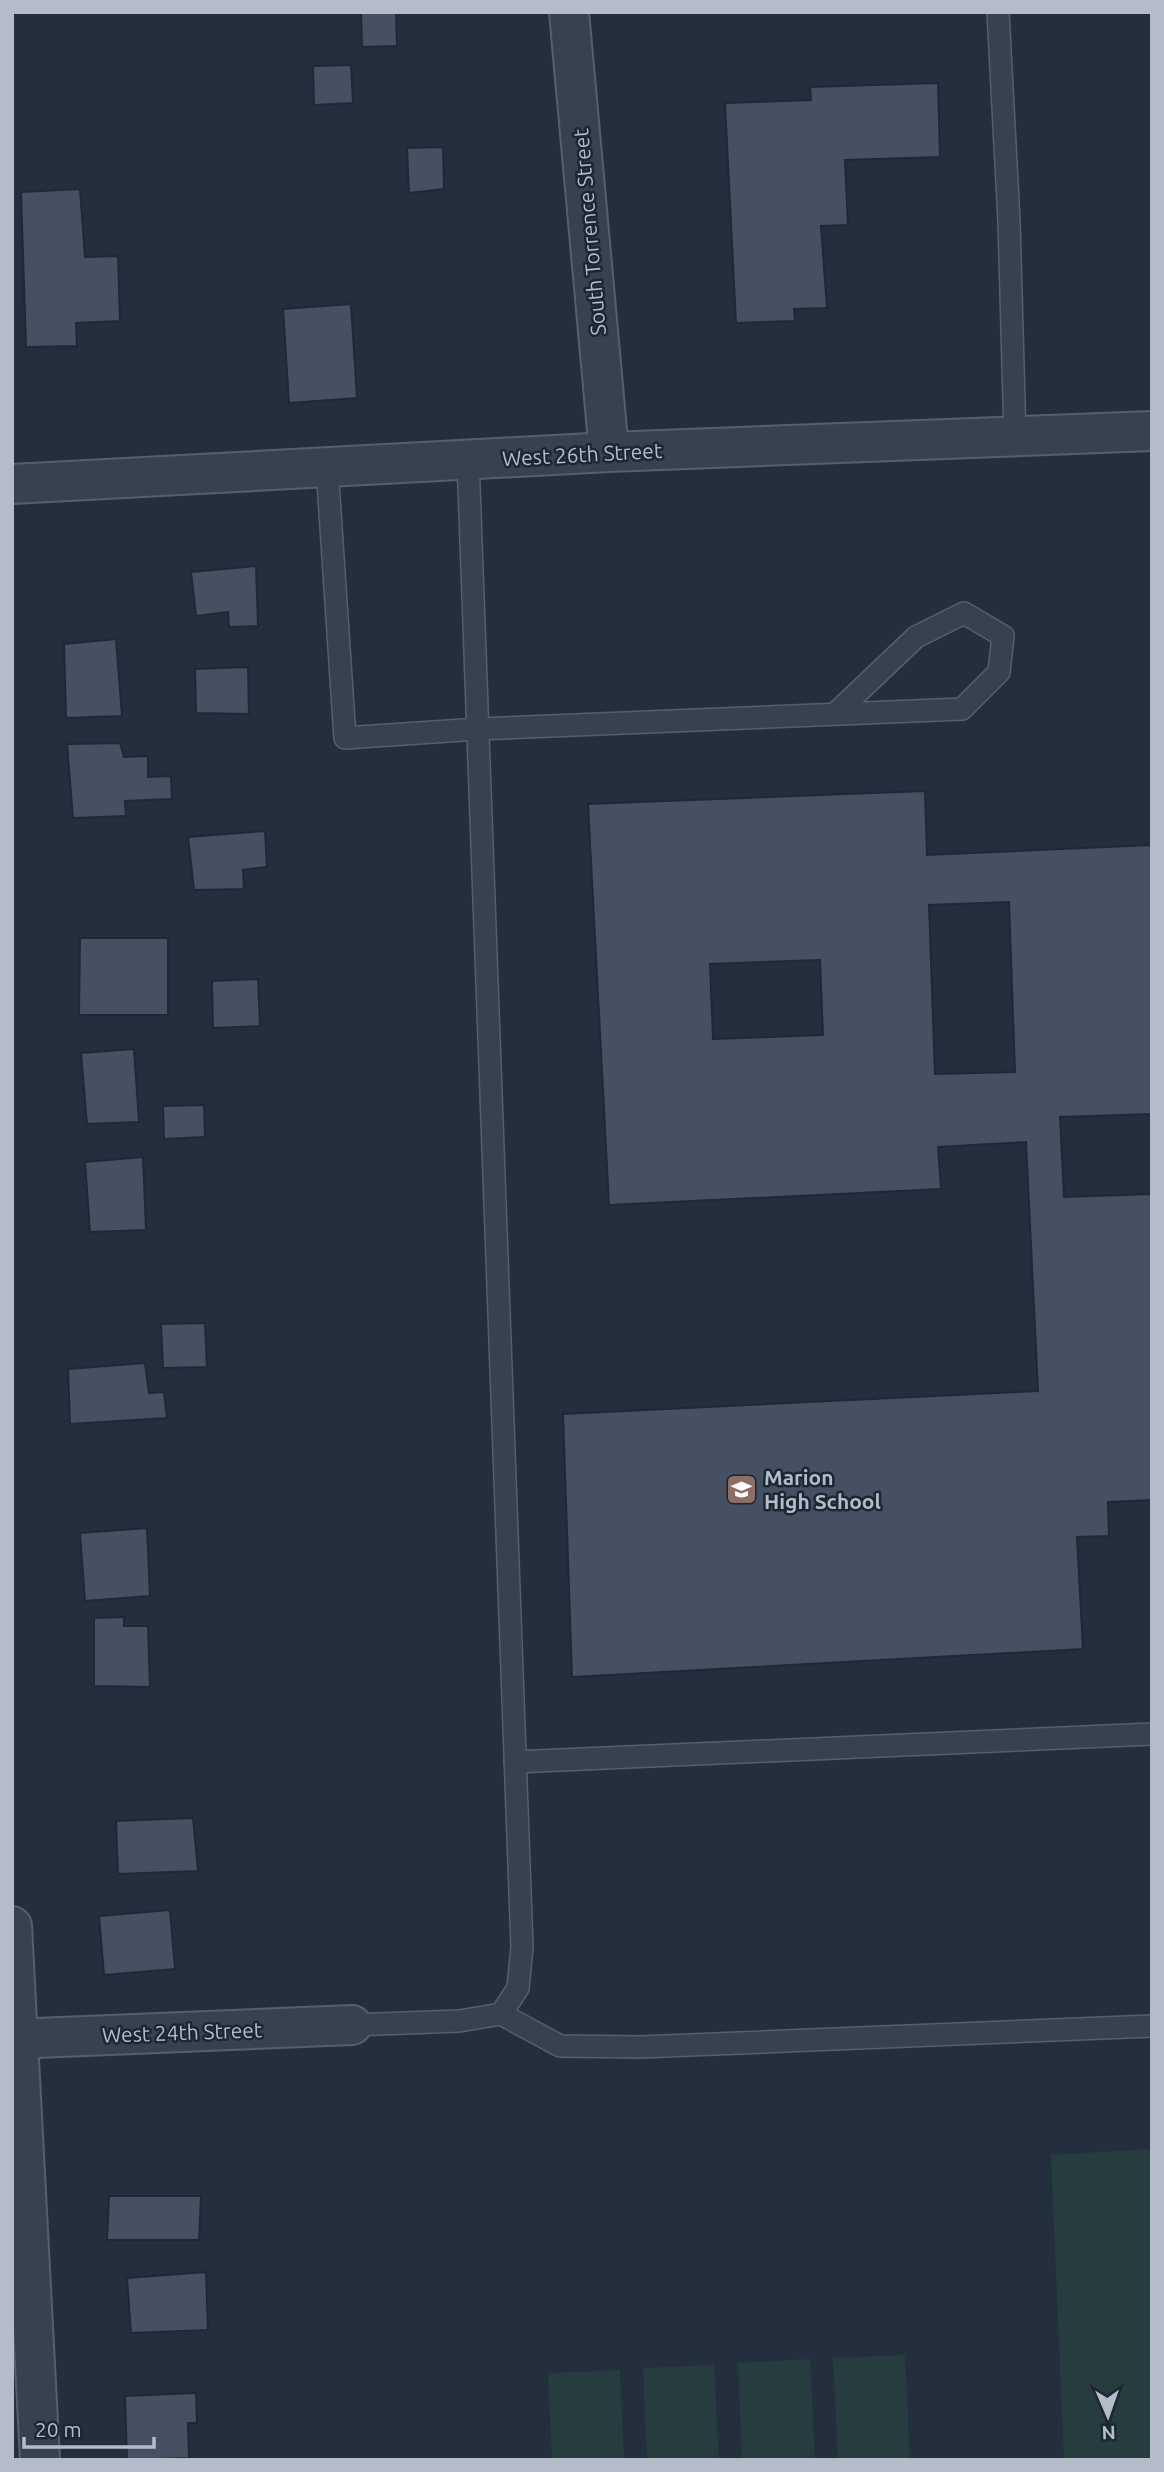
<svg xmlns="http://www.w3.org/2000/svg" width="1164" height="2472" font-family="Ubuntu,sans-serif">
<rect width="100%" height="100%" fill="#242f3e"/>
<path fill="#263c3f" d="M1152 2149V2460H1064L1051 2155Z
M905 2355 910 2460H838L833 2358Z
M810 2359 815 2460H742L738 2363Z
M714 2365 719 2460H647L643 2368Z
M620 2370 624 2460H552L548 2373Z"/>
<path fill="#455162" stroke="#1f2835" stroke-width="2" fill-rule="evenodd" d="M361 12H396L397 46 362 47Z
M351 65 353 103 314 105 313 66Z
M938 83 940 157 845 160 848 225 821 226 827 308 794 309 795 321 736 323 725 103 811 100 810 87Z
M443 147 444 189 409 193 407 148Z
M80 189 85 257 118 256 120 321 76 323 77 346 26 347 21 192Z
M351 304 357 398 289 403 283 309Z
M256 566 258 626 229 627 228 612 196 616 191 572Z
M116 639 122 716 66 718 64 644Z
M248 667 249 714 196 713 195 669Z
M120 743 124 757 148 756V777L171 776 172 799 125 801 126 816 73 818 67 744Z
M925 791 927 855 1152 845V1114L1060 1117 1064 1197 1152 1194V1500L1108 1502 1109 1536 1077 1537 1083 1649 572 1677 563 1414 1038 1391 1026 1142 938 1147 941 1189 609 1205 588 804ZM1009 902 1015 1072 935 1074 929 905ZM820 960 823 1035 713 1039 710 964Z
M265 831 267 867 243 870 244 889 194 890 188 837Z
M80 938H168V1015H79Z
M258 979 260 1026 213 1028 212 981Z
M134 1049 139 1122 87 1124 81 1053Z
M204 1105 205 1137 164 1139 163 1106Z
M143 1157 146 1230 90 1232 85 1162Z
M205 1323 207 1367 163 1368 161 1324Z
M145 1363 149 1393 164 1392 167 1418 70 1424 68 1369Z
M147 1528 150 1596 85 1601 80 1533Z
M124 1617V1626H148L150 1687 94 1686V1618Z
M193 1818 198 1871 118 1874 116 1821Z
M170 1910 175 1969 104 1975 99 1916Z
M109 2196H201L199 2240H107Z
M206 2272 208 2330 131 2333 127 2278Z
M196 2393 197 2423H188L189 2458 127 2460 125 2396Z"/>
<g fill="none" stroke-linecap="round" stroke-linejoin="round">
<defs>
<path id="service" d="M998 12 1009 221 1015 437
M327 467 345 738 478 729 962 709 999 672 1003 636 964 613 916 637 835 714
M515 1762 1152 1734
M501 2014 560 2046 641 2047 1152 2026
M352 2025 459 2021 501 2014 518 1988 522 1947 468 459"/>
<path id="minor" d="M569 12 609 452
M12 484 609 452 1152 431
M12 1926 40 2460
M12 2039 352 2025"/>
</defs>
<use href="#service" stroke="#565f6c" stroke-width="24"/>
<use href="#minor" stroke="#565f6c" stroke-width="42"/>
<use href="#service" stroke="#38414e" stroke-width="21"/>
<use href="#minor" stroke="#38414e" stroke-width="38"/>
</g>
<defs>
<symbol id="school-square" viewBox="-11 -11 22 22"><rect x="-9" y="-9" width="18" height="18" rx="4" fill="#8d6e63" stroke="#1d2633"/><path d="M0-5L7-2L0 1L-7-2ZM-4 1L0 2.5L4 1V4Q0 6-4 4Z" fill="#fff"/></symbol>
</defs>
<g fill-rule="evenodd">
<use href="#school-square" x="724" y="1472" width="35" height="35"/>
</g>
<g text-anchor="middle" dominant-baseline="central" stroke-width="5" stroke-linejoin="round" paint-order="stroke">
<g font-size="21" fill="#b4bcc9" stroke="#1d2633">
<text transform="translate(589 232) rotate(-95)">South Torrence Street</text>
<text transform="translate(582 454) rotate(-3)">West 26th Street</text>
<text transform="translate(182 2032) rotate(-2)">West 24th Street</text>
</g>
<g font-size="21" font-weight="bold" fill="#b4bcc9" stroke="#1d2633" text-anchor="start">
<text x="764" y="1477">Marion<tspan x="764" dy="24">High School</tspan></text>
</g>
</g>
<rect width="1164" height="2472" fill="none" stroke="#b4bcc9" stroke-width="28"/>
<g transform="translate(1108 2416) rotate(178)" stroke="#1d2633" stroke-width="5" paint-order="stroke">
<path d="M0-5L12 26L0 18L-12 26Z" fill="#b4bcc9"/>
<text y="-10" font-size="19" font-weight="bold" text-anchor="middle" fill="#b4bcc9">N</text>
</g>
<path d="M24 2437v10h130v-10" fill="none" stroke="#b4bcc9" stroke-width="3.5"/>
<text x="35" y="2437" font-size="21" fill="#b4bcc9" stroke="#1d2633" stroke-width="5" paint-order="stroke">20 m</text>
</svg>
